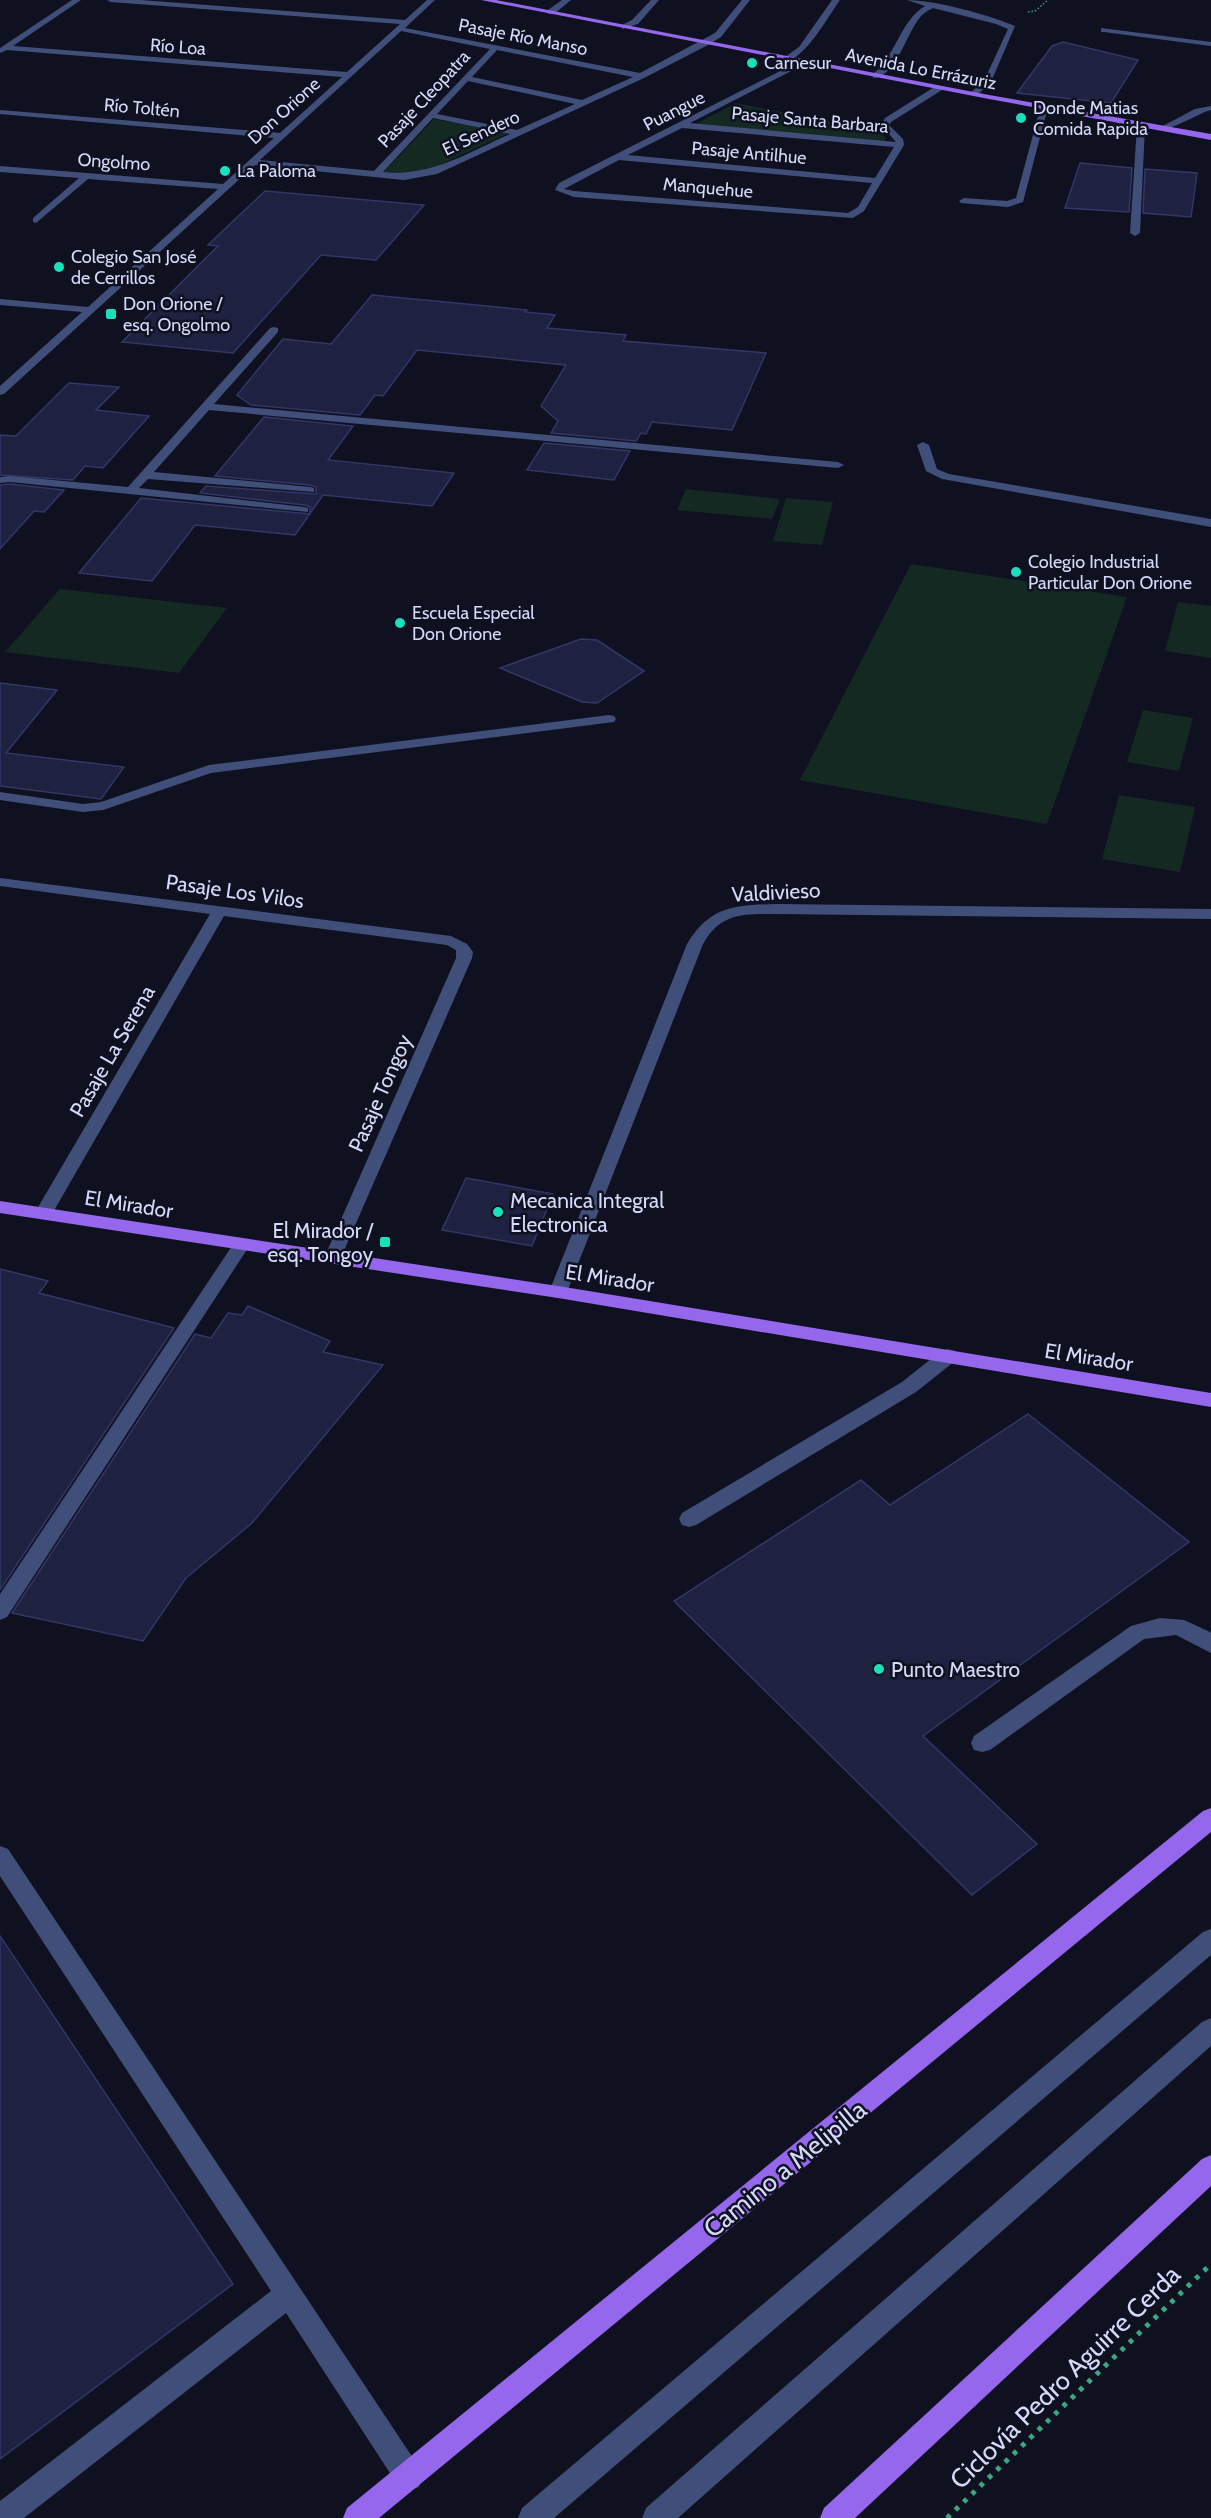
<svg xmlns="http://www.w3.org/2000/svg" width="1211" height="2518" font-family="Cabin,sans-serif">
<rect width="100%" height="100%" fill="#101120"/>
<path fill="#132922" d="M736 103 843 124 872 125 885 137 886 142 696 124Z
M434 119 509 133 431 169 413 173 384 172Z
M686 489 780 499 772 519 677 510Z
M786 498 833 502 822 545 773 541Z
M911 564 1127 597 1047 824 800 780Z
M60 589 227 608 179 673 5 652Z
M1178 602 1211 606V658L1165 651Z
M1143 710 1193 718 1179 771 1127 762Z
M1119 795 1195 807 1180 872 1102 859Z"/>
<path fill="#1e213f" stroke="#323768" stroke-width="1.5" d="M1063 42 1138 60 1111 103 1017 93 1052 46Z
M1080 163 1132 168 1129 212 1065 208Z
M1145 169 1197 173 1191 217 1143 213Z
M265 191 424 205 376 260 321 255 233 353 122 342 218 246 208 245Z
M372 295 527 310 525 312 555 315 547 328 626 335 623 341 766 353 732 430 652 422 646 434 641 433 636 441 551 433 558 421 541 406 566 365 417 350 383 396 375 395 360 415 251 405 237 395 283 339 331 344Z
M69 383 119 387 96 410 149 416 103 468 85 466 73 480 0 475V435L16 436Z
M264 417 353 426 328 460 454 473 432 506 323 495 295 535 195 525 152 581 79 573 141 498 310 514V507L305 505 200 493 206 486 316 494V487L310 485 215 476Z
M544 443 630 451 614 480 527 470Z
M10 484 64 490 44 512 34 511 0 549V485Z
M581 639 597 640 644 671 597 703 582 702 500 668Z
M0 683 57 690 6 753 124 767 101 799 0 786Z
M466 1178 553 1194 532 1246 442 1230Z
M0 1269 48 1281 39 1293 174 1328 0 1590Z
M248 1306 330 1341 323 1352 383 1365 252 1523 186 1578 143 1641 12 1613 195 1334 211 1338 228 1313 242 1315Z
M1028 1414 1189 1542 923 1736 1037 1844 972 1895 674 1601 861 1480 890 1505Z
M0 1936 233 2284 0 2459Z"/>
<g fill="none" stroke-linecap="round" stroke-linejoin="round">
<path stroke="#3ca681" stroke-width="1.5" stroke-dasharray="1.5 2" stroke-linecap="butt" d="M1028 12 1035 11 1048 0"/>
<path stroke="#3ca681" stroke-width="5" stroke-dasharray="4.5 7" stroke-linecap="butt" d="M947 2518 1211 2264"/>
<path fill="#404e7a" fill-rule="evenodd" d="M72 0H81L13 46 347 72 400 24 111 2 107 0H141L405 20 427 0H435L405 28 640 73 715 33 742 0H750L721 37 708 45 644 78 437 174 404 180 255 165 4 394 0 395V386L82 312 0 305V299L88 307 218 189 88 179 36 223 33 222V218L79 178 0 172V166L223 184 274 138 0 114V110L280 133 342 77 7 50 0 53V48ZM401 31 490 49 374 171 260 160ZM497 50 633 77 582 100 472 77ZM468 81 575 104 517 130 437 114ZM433 118 510 134C467 153 431 177 383 172Z
M562 0H571L554 14H548V10Z
M651 0H659L638 24 622 29V25L632 20Z
M832 0H840C829 15 804 61 785 61V57L799 47Z
M907 0C935 0 989 15 1015 26L991 82 976 96 969 94 984 81 1008 29 996 24 933 8C927 11 922 14 918 20 907 34 894 79 873 78V74C896 56 900 21 925 6Z
M1101 28 1211 42V46L1104 32H1101Z
M802 60 809 62 690 123 896 142 881 125 885 118 936 86H942V90L891 122 889 125 903 139 904 145 864 211 853 218 574 197 555 190 559 183ZM682 128 894 147 875 178 628 155ZM619 160 872 183 858 207 848 213 574 191 564 189Z
M1041 105 1048 107 1023 202 1008 207 961 203 959 201 964 198 1007 201 1016 198Z
M1211 106V110C1199 113 1165 134 1157 129L1195 109Z
M1141 123 1145 126 1140 233 1135 236 1130 233 1137 126Z
M274 327 278 328V332L214 404 838 462 844 465 838 468 209 410 154 472 310 487 314 488V492L148 479 139 488 304 507 308 508V512L10 482 0 483V477L10 476 128 487 270 328Z
M923 442 929 445 937 469 949 474 1211 519V527L942 479 926 471 917 445Z
M609 715 614 716 616 719 614 722 211 773 103 810 83 812 0 800V792L83 804 101 802 209 765Z
M0 878 451 936 467 944 473 952 472 958 339 1262 333 1264 327 1262 324 1258 456 958V950L447 945 224 916 52 1214 49 1218H37L34 1214 210 914 0 886Z
M777 904 1211 909V919L777 914C744 914 721 912 703 944L567 1292 564 1297 558 1298 552 1297 549 1292 687 944C710 906 735 905 777 904Z
M242 1238 248 1240 251 1244 248 1248 7 1617 0 1620V1594L236 1240Z
M948 1349 955 1351 957 1356 955 1361 916 1392 696 1525 689 1527 682 1525 679 1519 682 1513 902 1382 941 1351Z
M1160 1618 1184 1620 1208 1631 1211 1633V1653L1176 1635 1144 1639 990 1750 982 1752 974 1750 971 1743 974 1736 1131 1626Z
M0 1846 8 1849 419 2467 423 2477 419 2487 409 2491 399 2487 286 2313 24 2518H0V2501L271 2291 0 1876Z
M1211 1929V1955L554 2518H518L522 2508 1203 1932Z
M1211 2018V2046L678 2518H642L646 2508 1202 2022Z"/>
<path fill="#9467ed" fill-rule="evenodd" d="M481 0H496L989 95 1211 134V140L989 99Z
M0 1201 558 1286 1211 1393V1407L558 1298 0 1213Z
M1211 1808V1832L379 2518H343L347 2508 1203 1811Z
M1211 2155V2186L855 2518H820L824 2508 1202 2159Z"/>
</g>
<g fill="#1ae0ba" stroke="#101120" stroke-width="2">
<circle cx="752" cy="63" r="6"/>
<circle cx="1021" cy="118" r="6"/>
<circle cx="225" cy="171" r="6"/>
<circle cx="59" cy="267" r="6"/>
<rect x="105" y="308" width="12" height="12" rx="3"/>
<circle cx="1016" cy="572" r="6"/>
<circle cx="400" cy="623" r="6"/>
<circle cx="498" cy="1212" r="6"/>
<rect x="379" y="1236" width="12" height="12" rx="3"/>
<circle cx="879" cy="1669" r="6"/>
</g>
<g text-anchor="middle" dominant-baseline="central" stroke-width="5" stroke-linejoin="round" paint-order="stroke">
<g font-size="18" fill="#d4dafa" stroke="#101120">
<text transform="translate(523 37) rotate(11)">Pasaje Río Manso</text>
<text transform="translate(178 47) rotate(4)">Río Loa</text>
<text transform="translate(921 69) rotate(11)">Avenida Lo Errázuriz</text>
<text transform="translate(424 99) rotate(-47)">Pasaje Cleopatra</text>
<text transform="translate(142 108) rotate(5)">Río Toltén</text>
<text transform="translate(284 111) rotate(-42)">Don Orione</text>
<text transform="translate(674 111) rotate(-27)">Puangue</text>
<text transform="translate(810 120) rotate(5)">Pasaje Santa Barbara</text>
<text transform="translate(481 133) rotate(-25)">El Sendero</text>
<text transform="translate(749 153) rotate(5)">Pasaje Antilhue</text>
<text transform="translate(114 162) rotate(4)">Ongolmo</text>
<text transform="translate(708 188) rotate(5)">Manquehue</text>
</g>
<g font-size="18" fill="#d4dafa" stroke="#101120" text-anchor="start">
<text x="764" y="63">Carnesur</text>
<text x="1033" y="108">Donde Matias<tspan x="1033" dy="21">Comida Rapida</tspan></text>
<text x="237" y="171">La Paloma</text>
<text x="71" y="257">Colegio San José<tspan x="71" dy="21">de Cerrillos</tspan></text>
<text x="123" y="304">Don Orione /<tspan x="123" dy="21">esq. Ongolmo</tspan></text>
<text x="1028" y="562">Colegio Industrial<tspan x="1028" dy="21">Particular Don Orione</tspan></text>
<text x="412" y="613">Escuela Especial<tspan x="412" dy="21">Don Orione</tspan></text>
</g>
<g font-size="21" fill="#d4dafa" stroke="#101120">
<text transform="translate(235 891) rotate(8)">Pasaje Los Vilos</text>
<text transform="translate(776 892) rotate(-3)">Valdivieso</text>
<text transform="translate(112 1051) rotate(-60)">Pasaje La Serena</text>
<text transform="translate(380 1093) rotate(-66)">Pasaje Tongoy</text>
<text transform="translate(129 1204) rotate(9)">El Mirador</text>
<text transform="translate(610 1278) rotate(9)">El Mirador</text>
<text transform="translate(1089 1357) rotate(9)">El Mirador</text>
</g>
<g font-size="21" fill="#d4dafa" stroke="#101120" text-anchor="start">
<text x="510" y="1200">Mecanica Integral<tspan x="510" dy="24">Electronica</tspan></text>
<text x="373" y="1230" text-anchor="end">El Mirador /<tspan x="373" dy="24">esq. Tongoy</tspan></text>
<text x="891" y="1669">Punto Maestro</text>
</g>
<g font-size="26" fill="#d4dafa" stroke="#101120">
<text transform="translate(785 2169) rotate(-39)">Camino a Melipilla</text>
<text transform="translate(1065 2377) rotate(-44)">Ciclovía Pedro Aguirre Cerda</text>
</g>
</g>
</svg>
